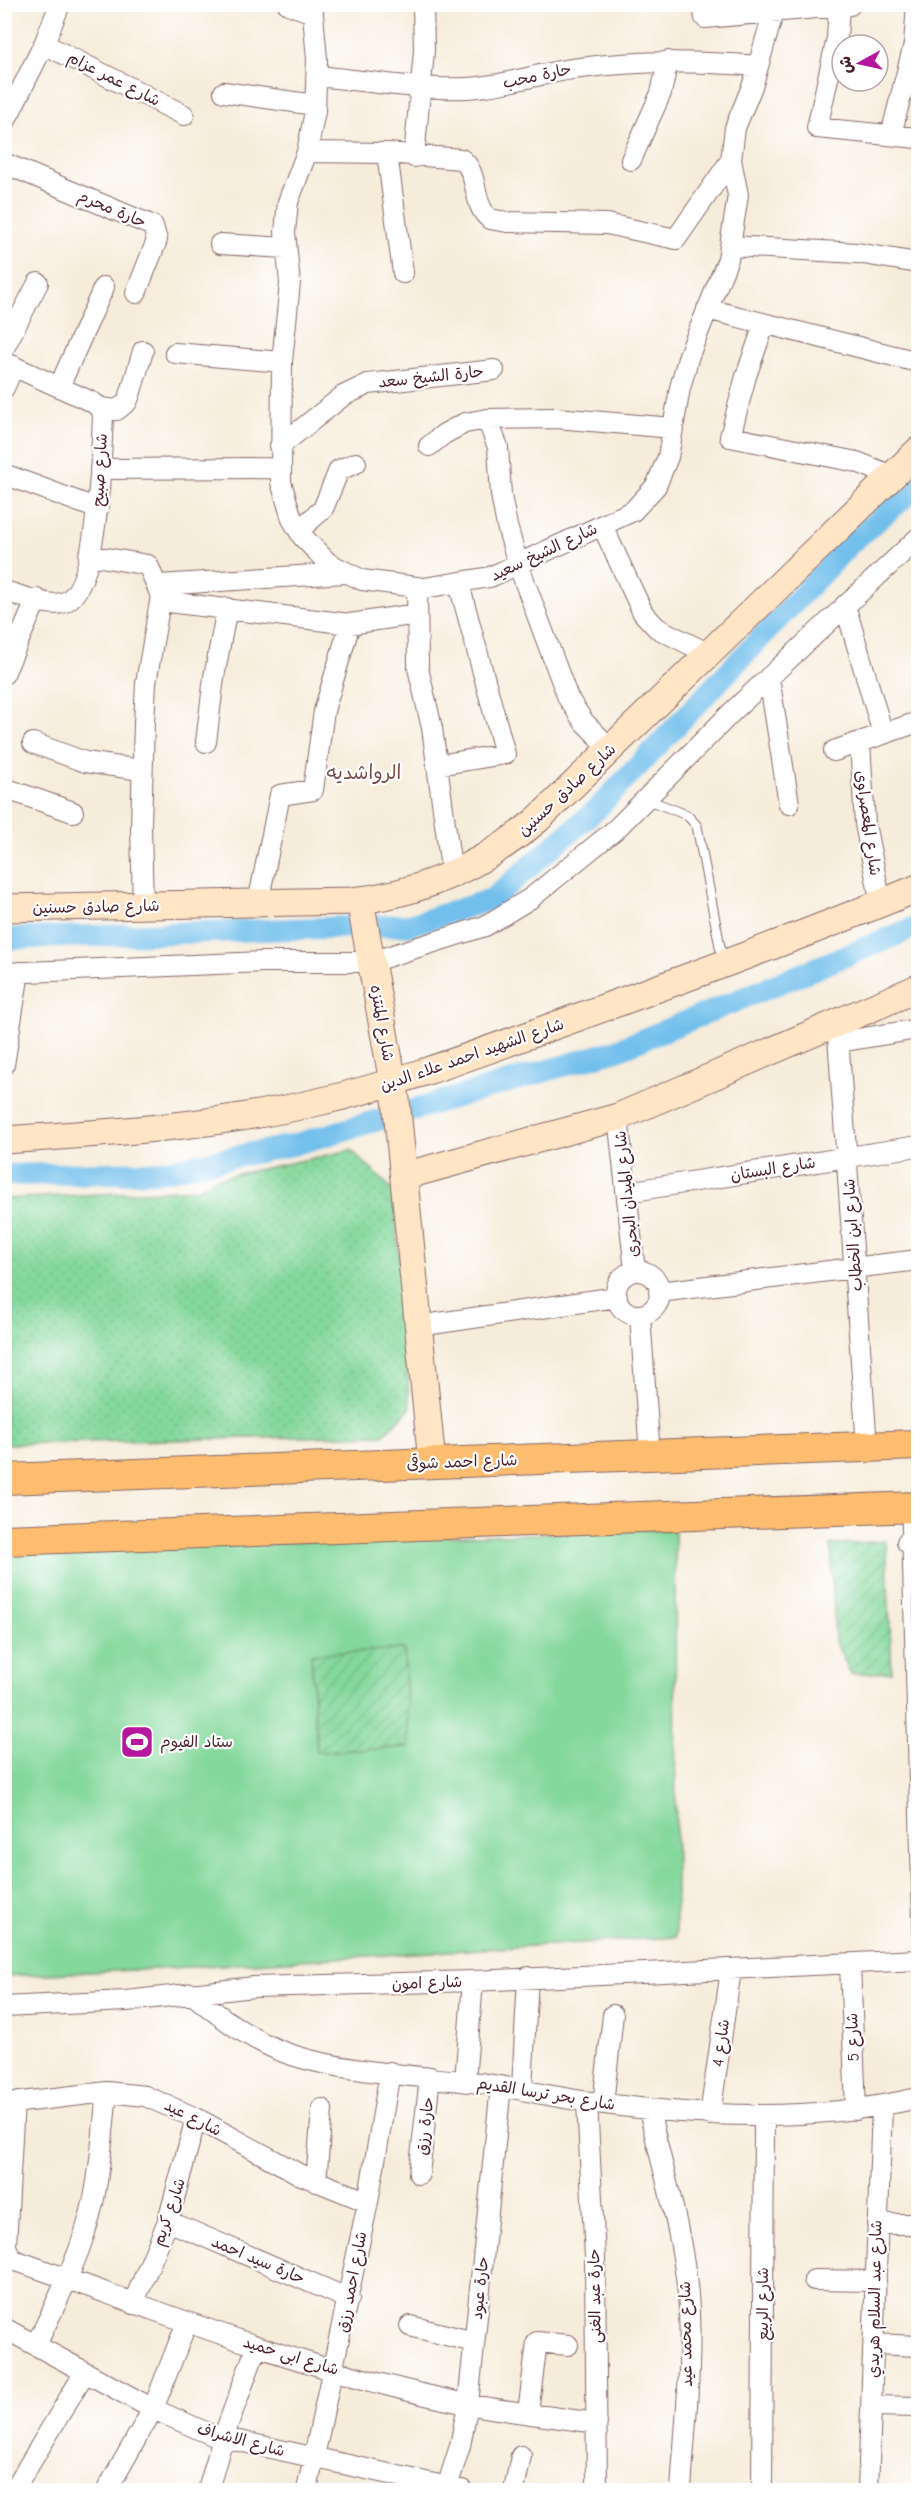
<svg xmlns="http://www.w3.org/2000/svg" width="923" height="2495" font-family="'Comic Neue','Playpen Sans Arabic',sans-serif">
<defs>
<pattern id="park-dots" width="8" height="8" patternUnits="userSpaceOnUse" patternTransform="scale(1.5)"><rect width="8" height="8" fill="#84d89b"/><path d="M2 2h.1M6 6h.1" fill="none" stroke="#74b986" stroke-width="1.8" stroke-linecap="round"/></pattern>
<pattern id="garden-furrows" width="10" height="10" patternUnits="userSpaceOnUse" patternTransform="scale(1.5)"><rect width="10" height="10" fill="#84d89b"/><path d="M-1 1l2-2M0 10L10 0M9 11l2-2" fill="none" stroke="#74b986"/></pattern>
</defs>
<rect width="100%" height="100%" fill="#fff"/>
<filter id="ink" filterUnits="userSpaceOnUse"><feTurbulence type="fractalNoise" baseFrequency=".0167" numOctaves="2"/><feDisplacementMap in="SourceGraphic" scale="12" xChannelSelector="R" yChannelSelector="G"/><feConvolveMatrix kernelMatrix="1 2 1 2 8 2 1 2 1" color-interpolation-filters="sRGB"/></filter>
<filter id="wash" filterUnits="userSpaceOnUse"><feTurbulence type="fractalNoise" baseFrequency=".008" numOctaves="4" result="noise"/><feDisplacementMap in="SourceGraphic" scale="24" xChannelSelector="R" yChannelSelector="G"/><feGaussianBlur stdDeviation="1.35" result="paint"/><feColorMatrix in="noise" values="0 0 0 0 0 0 0 0 0 0 0 0 0 0 0 0 0 1.4 0 .05"/><feComposite in="paint" operator="in"/></filter>
<g filter="url(#wash)">
<rect width="100%" height="100%" fill="#f6ecda"/>
<path fill="#84d89b" stroke="#677c63" stroke-width="1.5" d="M675 1529 676 1937 156 1969 5 1976 4 1552Z"/>
<path fill="url(#park-dots)" stroke="#677c63" stroke-width="1.5" d="M351 1150 394 1191 410 1409 383 1435 5 1444V1199L198 1189 214 1179Z"/>
<path fill="url(#garden-furrows)" stroke="#677c63" stroke-width="1.5" d="M886 1541 892 1672 851 1674 835 1641 831 1545Z
M404 1649 409 1747 317 1752 311 1654Z"/>
<g fill="none" stroke-linecap="round" stroke-linejoin="round">
<path stroke="#72bfec" stroke-width="22" d="M4 939 410 925 492 899 597 809 852 542 918 486
M4 1175 158 1172 293 1145 617 1050 918 926"/>
</g>
</g>
<g filter="url(#ink)">
<g fill="none" stroke-linecap="round" stroke-linejoin="round">
<defs>
<path id="lane" d="M646 799 687 815 697 826 723 962
M906 1511 918 1940"/>
<path id="street" d="M288 4 313 13
M312 4 317 59 315 111 307 152 288 202 285 232 290 283 282 362 281 482 292 519 302 536 328 563 362 580 424 588 490 577 633 511 656 486 668 457 680 388 689 355 728 259 738 195 731 160 735 128 753 84 773 14
M703 4 705 18 850 5
M839 6 837 38 817 128 918 138
M44 44 184 115
M317 76C367 81 418 90 467 88 506 86 542 72 580 68 640 60 698 61 758 66
M224 92 315 105
M4 124 44 44 60 4
M891 135 914 44 917 4
M307 152 387 153 461 159C480 172 471 205 490 219L507 222 607 224 676 239 731 160
M387 153 403 273
M414 157 424 51 423 4
M631 160 661 93 668 61
M4 163 153 226 157 240 136 293
M220 244 286 248
M731 246 857 253 918 263
M707 309 918 362
M764 325 746 376 730 437 857 462 892 476
M4 348 38 283
M175 353 282 362
M4 362 92 402 101 408 103 416C101 450 100 593 62 603 46 607 21 595 4 591
M59 387 104 287
M4 388 14 366
M101 408 117 410 127 402 130 395 143 351
M487 419 498 447 501 495 507 526 518 564 556 666 568 698 584 722 611 749
M280 446 343 396 368 384 494 370
M429 446 444 434 465 423 487 419 556 418 673 428
M100 469 280 468
M4 474 98 509
M602 525 643 613 657 628 709 654
M299 530 323 509 339 470 356 463
M89 555 148 565 161 596 146 683 144 723 141 827 143 906
M159 585 345 573
M417 587 418 668 432 728 452 875
M160 601 350 624 417 614
M845 605 883 734
M4 674 37 599
M769 677 789 804
M206 742 214 677 227 608
M33 743 85 762 141 770
M860 743 865 824 881 903
M834 751 918 722
M438 765 505 754 459 584
M4 788 73 812
M258 903 280 795 313 790 324 711 350 624
M4 973 263 962H371L485 926 531 898 616 829 732 712 918 538
M837 1022 867 1447
M839 1042 918 1029
M4 1065 19 972
M618 1117 635 1271
M627 1192 918 1146
M616 1293a22 22 0 1 1 44 0a22 22 0 1 1-44 0Z
M659 1292 918 1260
M640 1315 650 1456
M418 1326 617 1297
M907 1542 918 1541
M850 1964 856 2110
M191 1993C218 2016 245 2036 278 2050 333 2072 419 2076 479 2083 516 2088 553 2097 590 2102 700 2117 809 2123 918 2098
M4 2007 126 2001 254 1987 473 1981 918 1960
M465 2081 473 1981
M522 2088 528 1977
M14 2102 6 2246 10 2256 14 2260C163 2312 312 2373 467 2404 510 2412 554 2417 597 2423
M587 2102 595 2257 597 2490
M4 2104 107 2092 145 2096 196 2118 299 2174 368 2202
M603 2104 613 2015
M649 2110C663 2170 682 2232 688 2294 693 2359 685 2425 681 2490
M710 2115 731 1970
M419 2174 430 2077
M316 2182 322 2109
M168 2221 349 2299
M877 2224H918
M814 2280 876 2281
M133 2304 168 2221 196 2118
M410 2326 474 2342
M4 2328 153 2409 212 2435 462 2490
M875 2344 918 2346
M36 2345C58 2299 82 2253 93 2203 101 2167 103 2129 107 2092
M872 2406 918 2407
M528 2413 537 2342 568 2345
M447 2487 460 2446 468 2404 501 2086
M14 2490 85 2372
M107 2490 153 2409 187 2322
M208 2490 223 2438 257 2346
M307 2490 368 2202 390 2072
M514 2490 521 2456
M762 2490 764 2117
M868 2490 882 2107"/>
<path id="secondary" d="M360 900 396 1099 432 1463
M4 908 352 901C422 894 483 865 537 820L918 451
M4 1140C110 1133 215 1126 318 1102 406 1082 489 1049 573 1019 689 977 805 935 918 888
M404 1176 618 1117 918 988"/>
<path id="primary" d="M4 1479 918 1445
M4 1540 918 1507"/>
</defs>
<use href="#lane" stroke="#866768" stroke-width="11"/>
<use href="#street" stroke="#866768" stroke-width="22"/>
<use href="#secondary" stroke="#866768" stroke-width="29"/>
<use href="#primary" stroke="#866768" stroke-width="32"/>
<use href="#lane" stroke="#fff" stroke-width="9"/>
<use href="#street" stroke="#fff" stroke-width="20"/>
<use href="#secondary" stroke="#fee5c5" stroke-width="27"/>
<use href="#primary" stroke="#fcbd6f" stroke-width="30"/>
</g>
</g>
<defs>
<symbol id="stadium-square" viewBox="-11 -11 22 22"><rect x="-9" y="-9" width="18" height="18" rx="4" fill="#b5179e" stroke="#fff"/><path d="M0-5a6.5 5 0 1 0 0 10a6.5 5 0 1 0 0-10ZM-3.5-1.8h7v3.6h-7Z" fill="#fff"/></symbol>
</defs>
<g fill-rule="evenodd">
<use href="#stadium-square" x="118" y="1723" width="38" height="38"/>
</g>
<g text-anchor="middle" dominant-baseline="central" stroke-width="4.5" stroke-linejoin="round" paint-order="stroke">
<g font-size="16" fill="#4a1f2b" stroke="#fff">
<text transform="translate(537 76) rotate(-12)">حارة محب</text>
<text transform="translate(114 79) rotate(27)">شارع عمر عزام</text>
<text transform="translate(112 209) rotate(23)">حارة محرم</text>
<text transform="translate(431 377) rotate(-6)">حارة الشيخ سعد</text>
<text transform="translate(100 470) rotate(-87)">شارع صبيح</text>
<text transform="translate(544 552) rotate(-25)">شارع الشيخ سعيد</text>
<text transform="translate(567 790) rotate(-43)">شارع صادق حسنين</text>
<text transform="translate(868 823) rotate(82)">شارع المعصراوى</text>
<text transform="translate(96 907) rotate(-1)">شارع صادق حسنين</text>
<text transform="translate(382 1023) rotate(80)">شارع المنتزه</text>
<text transform="translate(472 1055) rotate(-19)">شارع الشهيد احمد علاء الدين</text>
<text transform="translate(773 1169) rotate(-9)">شارع البستان</text>
<text transform="translate(627 1194) rotate(-96)">شارع الميدان البحرى</text>
<text transform="translate(853 1235) rotate(-94)">شارع ابن الخطاب</text>
<text transform="translate(462 1462) rotate(-2)">شارع احمد شوقى</text>
<text transform="translate(427 1983) rotate(-2)">شارع امون</text>
<text transform="translate(853 2037) rotate(-92)">شارع 5</text>
<text transform="translate(721 2043) rotate(-82)">شارع 4</text>
<text transform="translate(546 2094) rotate(9)">شارع بحر ترسا القديم</text>
<text transform="translate(193 2118) rotate(27)">شارع عيد</text>
<text transform="translate(425 2126) rotate(-83)">حارة رزق</text>
<text transform="translate(169 2212) rotate(-71)">شارع كريم</text>
<text transform="translate(258 2260) rotate(23)">حارة سيد احمد</text>
<text transform="translate(352 2282) rotate(-79)">شارع احمد رزق</text>
<text transform="translate(480 2288) rotate(-84)">حارة عبود</text>
<text transform="translate(595 2296) rotate(-91)">حارة عبد الغنى</text>
<text transform="translate(875 2299) rotate(-89)">شارع عبد السلام هريدي</text>
<text transform="translate(763 2304) rotate(-90)">شارع الربيع</text>
<text transform="translate(686 2334) rotate(-91)">شارع محمد عيد</text>
<text transform="translate(291 2356) rotate(17)">شارع ابى حميد</text>
<text transform="translate(241 2440) rotate(15)">شارع الاشراف</text>
</g>
<g font-size="16" fill="#4a1f2b" stroke="#fff" text-anchor="start">
<text x="160" y="1742">ستاد الفيوم</text>
</g>
<g font-size="20" fill="#784f4c" stroke="#fff">
<text x="364" y="772">الرواشديه</text>
</g>
</g>
<rect width="923" height="2495" fill="none" stroke="#fff" stroke-width="24"/>
<g transform="translate(860 63) rotate(262)"><circle r="28" fill="#ffffff" stroke="#b7a5aa" stroke-width="1.5"/>
<path d="M0-4.5L10 22L0 15L-10 22Z" fill="#b5179e"/>
<text y="-9" font-size="16" font-weight="bold" text-anchor="middle" fill="#4a1f2b">ش</text>
</g>
</svg>
